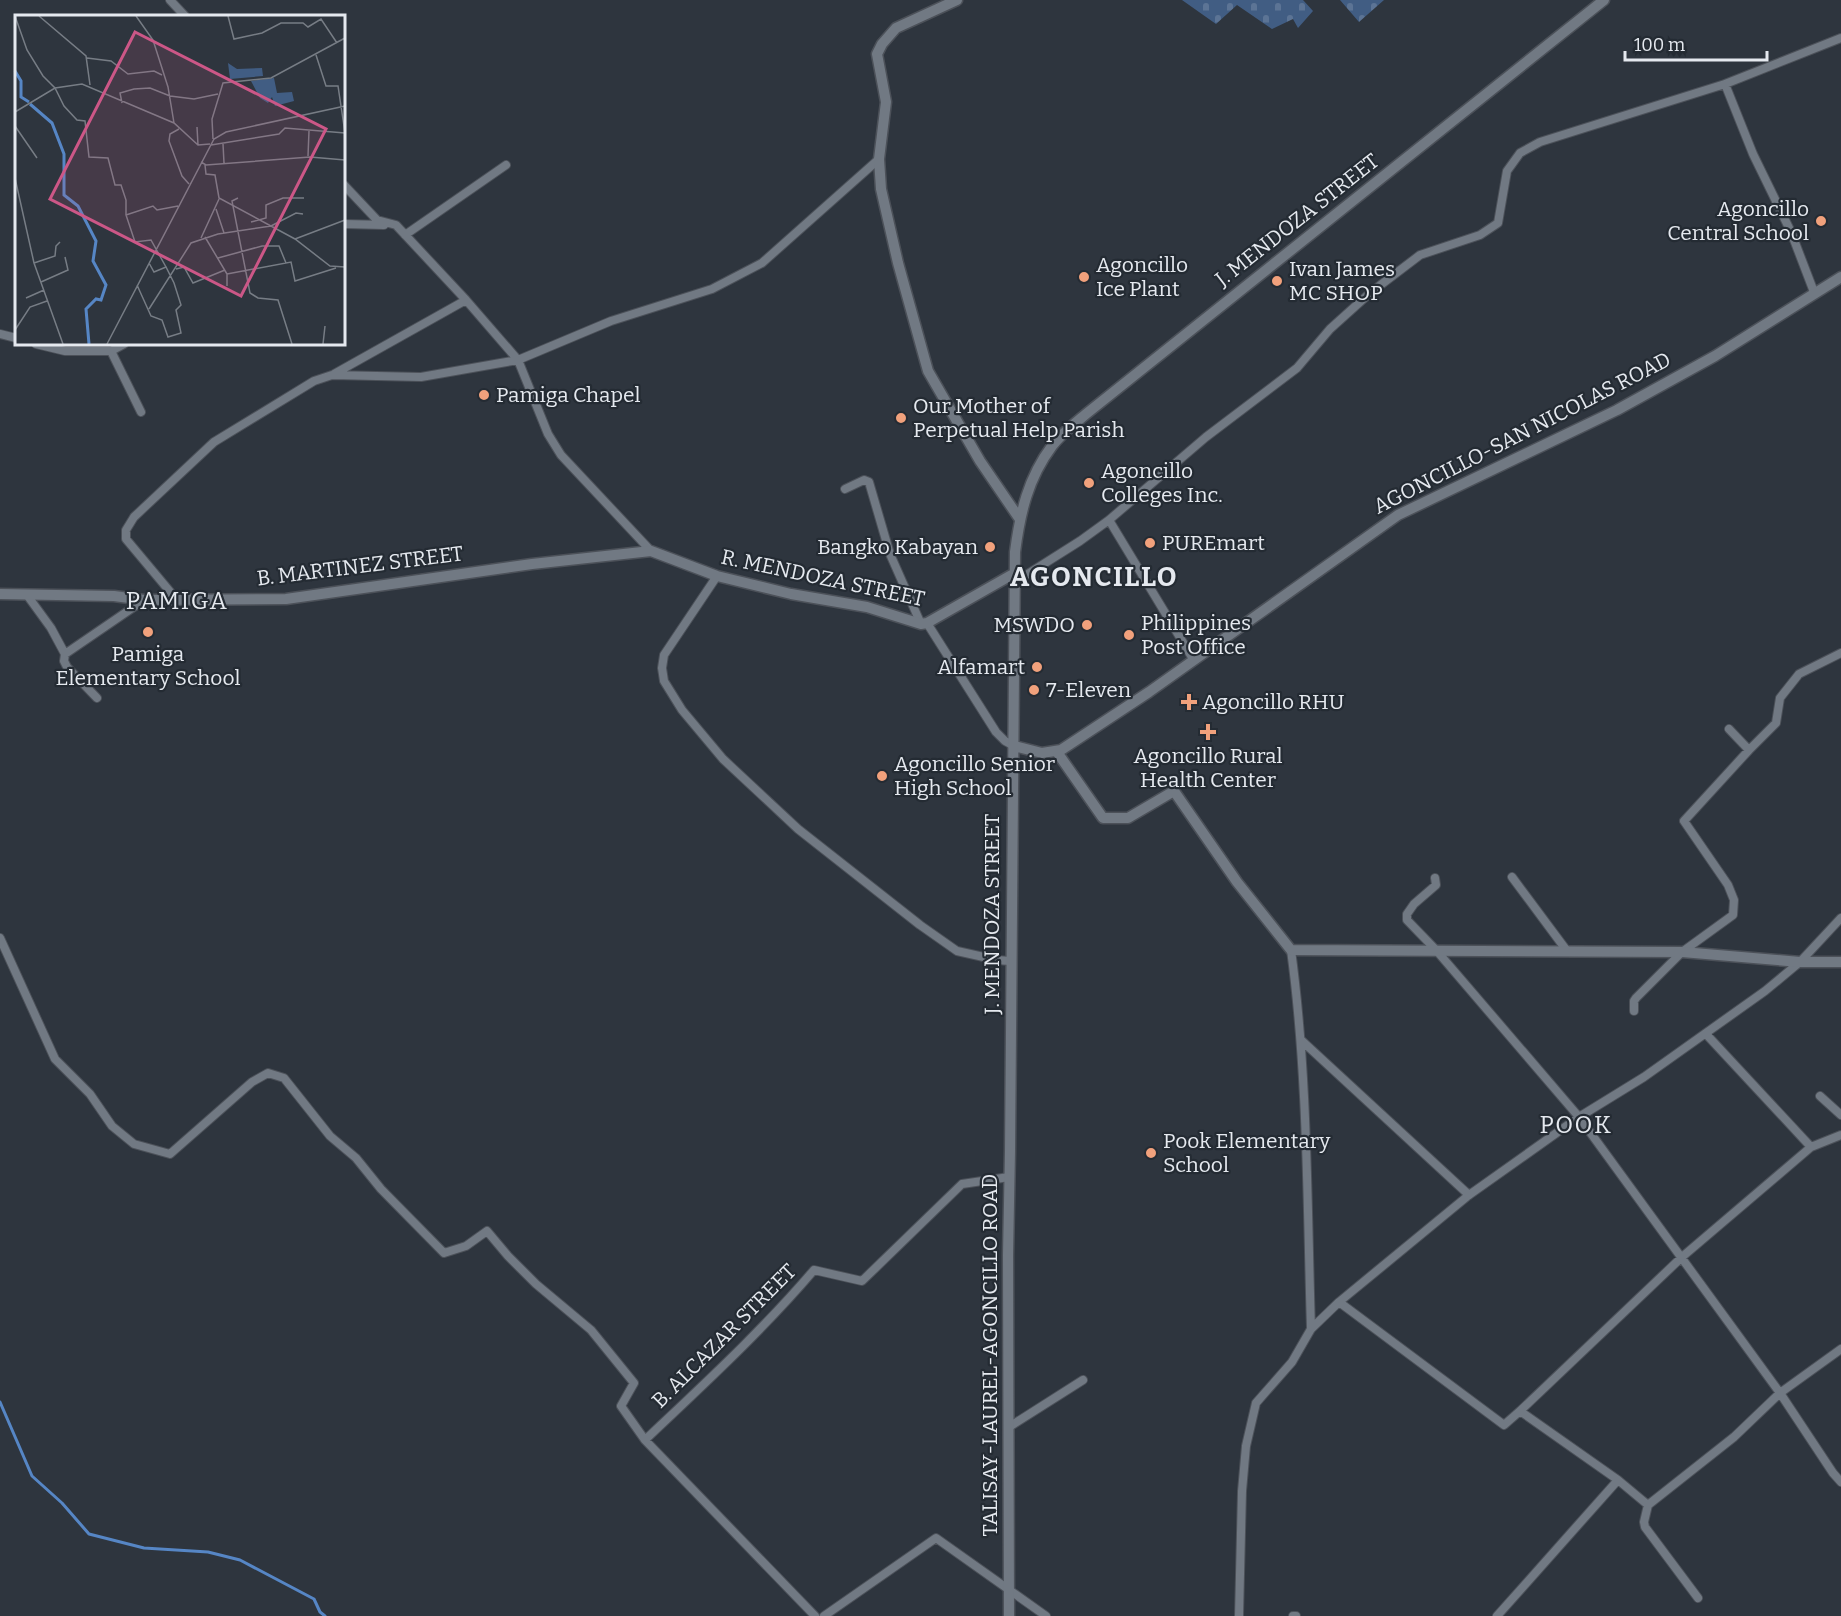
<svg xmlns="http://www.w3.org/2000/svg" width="1841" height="1616" font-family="Bitter,serif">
<defs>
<pattern id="cemetery-stones" width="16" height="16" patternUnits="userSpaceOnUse" patternTransform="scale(1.5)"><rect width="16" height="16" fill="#415d83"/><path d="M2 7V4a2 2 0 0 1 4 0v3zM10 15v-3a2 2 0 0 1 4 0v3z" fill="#5c7495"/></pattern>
</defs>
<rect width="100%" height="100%" fill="#2e353e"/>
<path fill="url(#cemetery-stones)" d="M1182 0H1303L1313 11 1298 28 1293 19 1272 29 1237 5 1216 24Z
M1340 0H1384L1359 22Z"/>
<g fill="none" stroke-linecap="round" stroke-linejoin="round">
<path stroke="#5686c5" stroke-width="3" d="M0 1402 32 1476 62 1503 89 1534 144 1548 208 1552 240 1560 314 1599 320 1612 325 1616"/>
<defs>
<path id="street" d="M170 0 185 16
M1725 84 1753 154 1791 232 1814 292
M344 185 377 220 396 225 466 300 518 360 548 434 561 455 651 551
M344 224 384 225
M405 235 506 165
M0 334 16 338
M36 344 65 351H111L124 344
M111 351 141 412
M334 374 466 300
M845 489 864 480 869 482 890 554 921 624
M1109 520 1193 659
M717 576 664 655 662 668 664 681 682 710 723 759 798 829 920 925 957 951 997 960 1010 961
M1015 582 1080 541 1109 520 1206 437 1297 368 1330 329 1370 293 1420 255 1480 235 1498 223 1507 171 1520 153 1540 142 1725 84 1841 38
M27 595 51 628 65 654 144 600
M177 600 126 539V530L134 517 214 442 314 381 332 375 421 377 518 360 611 321 712 289 762 263 879 159
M927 623 996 732 1005 741 1014 746
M65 654 64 661 67 667 97 698
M1729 729 1749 750
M1512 877 1567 951
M1435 878 1436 885 1414 904 1407 914V920L1436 950 1579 1117 1780 1393 1833 1473 1841 1482
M0 938 55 1059 90 1094 112 1126 134 1144 170 1154 252 1082 268 1073 284 1078 330 1136 356 1158 381 1189 444 1253 466 1246 487 1231 508 1256 536 1284 591 1330 634 1383 621 1406 645 1440 815 1616
M1291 950C1308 1076 1307 1202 1311 1329
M1634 1011V1001L1636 998 1682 952 1733 915 1734 900 1728 885 1684 821 1749 750 1776 723 1780 698 1799 674 1841 653
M1706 1034 1811 1147
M1301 1040 1469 1195
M1820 1096 1841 1115
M1339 1302 1504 1425 1520 1411 1618 1480 1648 1505 1644 1522 1645 1527 1698 1598
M1520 1411 1682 1257 1811 1147 1841 1135
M1009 1427 1083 1380
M645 1440C703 1385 762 1331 814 1270L862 1281 962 1184 1009 1177
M1648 1505 1734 1437 1780 1393 1841 1349
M824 1616 936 1538 1046 1616
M1239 1616 1242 1491 1246 1446 1256 1403 1292 1362 1311 1329 1339 1302 1469 1195 1579 1117 1644 1077 1765 991 1800 962 1841 918
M1293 1616H1296
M1497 1616 1618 1480"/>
<path id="secondary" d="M957 0 896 28 882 44 877 54 886 102 879 159 881 189 898 263 928 371 980 461 1019 518
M0 594 114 596 144 600 286 599 532 564 651 551 717 576 791 594 867 607 921 624 927 623 1015 573
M1014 746 1042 753 1061 750 1149 692 1398 515 1617 410 1715 356 1841 277
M1057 752 1103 818H1128L1174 791 1237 882 1291 950 1682 952 1800 962H1841
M1009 1616 1008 1255 1010 1151 1015 552C1020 513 1028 478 1052 446 1061 434 1074 424 1086 414L1604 0"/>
</defs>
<use href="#street" stroke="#4c5159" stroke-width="10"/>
<use href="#secondary" stroke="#4c5159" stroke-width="13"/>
<use href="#street" stroke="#717983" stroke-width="8"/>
<use href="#secondary" stroke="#717983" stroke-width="10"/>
</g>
<g fill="#f1a17c" stroke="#242b33" stroke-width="2">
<circle cx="1821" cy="221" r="6"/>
<circle cx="1084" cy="277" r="6"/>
<circle cx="1277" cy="281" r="6"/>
<circle cx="484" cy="395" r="6"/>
<circle cx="901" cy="418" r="6"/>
<circle cx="1089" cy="483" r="6"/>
<circle cx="1150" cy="543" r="6"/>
<circle cx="990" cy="547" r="6"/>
<circle cx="1087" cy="625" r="6"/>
<circle cx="148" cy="632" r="6"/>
<circle cx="1129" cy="635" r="6"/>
<circle cx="1037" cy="667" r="6"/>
<circle cx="1034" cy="690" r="6"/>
<path d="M1186 693h6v6h6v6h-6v6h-6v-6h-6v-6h6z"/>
<path d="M1205 723h6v6h6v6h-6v6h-6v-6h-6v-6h6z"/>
<circle cx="882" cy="776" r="6"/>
<circle cx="1151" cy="1153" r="6"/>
</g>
<g text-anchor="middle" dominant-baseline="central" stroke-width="4.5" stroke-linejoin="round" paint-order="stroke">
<g font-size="21" fill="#e5e9ef" stroke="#242b33" text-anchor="start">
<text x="1809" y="209" text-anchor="end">Agoncillo<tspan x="1809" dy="24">Central School</tspan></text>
<text x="1096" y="265">Agoncillo<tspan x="1096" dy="24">Ice Plant</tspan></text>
<text x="1289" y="269">Ivan James<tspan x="1289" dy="24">MC SHOP</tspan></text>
<text x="496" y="395">Pamiga Chapel</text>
<text x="913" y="406">Our Mother of<tspan x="913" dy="24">Perpetual Help Parish</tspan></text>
<text x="1101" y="471">Agoncillo<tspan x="1101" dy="24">Colleges Inc.</tspan></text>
<text x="1162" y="543">PUREmart</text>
<text x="978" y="547" text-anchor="end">Bangko Kabayan</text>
<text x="1141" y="623">Philippines<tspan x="1141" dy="24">Post Office</tspan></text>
<text x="1075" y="625" text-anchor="end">MSWDO</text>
<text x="148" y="654" text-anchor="middle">Pamiga<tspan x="148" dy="24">Elementary School</tspan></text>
<text x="1025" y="667" text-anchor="end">Alfamart</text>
<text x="1046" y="690">7-Eleven</text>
<text x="1202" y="702">Agoncillo RHU</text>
<text x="1208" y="756" text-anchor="middle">Agoncillo Rural<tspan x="1208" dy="24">Health Center</tspan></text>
<text x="894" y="764">Agoncillo Senior<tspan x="894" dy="24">High School</tspan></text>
<text x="1163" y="1141">Pook Elementary<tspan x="1163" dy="24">School</tspan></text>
</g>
<g font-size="21" fill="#e5e9ef" stroke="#242b33">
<text transform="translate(1297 220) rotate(-38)">J. MENDOZA STREET</text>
<text transform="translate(1522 433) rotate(-27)">AGONCILLO-SAN NICOLAS ROAD</text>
<text transform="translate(360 566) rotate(-7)">B. MARTINEZ STREET</text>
<text transform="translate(823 578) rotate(12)">R. MENDOZA STREET</text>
<text transform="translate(992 914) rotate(-90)">J. MENDOZA STREET</text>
<text transform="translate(724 1336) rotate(-45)">B. ALCAZAR STREET</text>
<text transform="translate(990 1355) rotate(-90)">TALISAY-LAUREL-AGONCILLO ROAD</text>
</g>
<g font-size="24" letter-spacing="1.5" fill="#e5e9ef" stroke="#242b33">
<text x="177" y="601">PAMIGA</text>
<text x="1576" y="1125">POOK</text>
</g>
<g font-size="27" font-weight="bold" letter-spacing="1.5" fill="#e5e9ef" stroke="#242b33">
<text x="1094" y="577">AGONCILLO</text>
</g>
</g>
<g transform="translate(15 15)">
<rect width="330" height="330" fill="#2e353e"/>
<path d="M213 48 222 54 247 53 248 61 215 64ZM259 63 262 78 277 77 279 86 260 91 257 82 253 88 245 83 236 66Z" fill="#415d83"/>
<path fill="none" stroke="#5686c5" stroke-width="3" d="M0 56 6 66V82L14 87M15 89 37 108 49 139V180L63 191 81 226 78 246 91 270 86 285 81 284 71 294 74 329"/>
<path fill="none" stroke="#777d85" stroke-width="1.5" d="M0 1 12 35 28 61 40 73 49 91 62 105 70 106 74 142 93 143 100 170H106L111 185V200L120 227 136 225 151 252M24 1 71 41 75 70M121 1 138 25 153 72 159 108M213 1 219 24 247 18 266 8H288L293 12 306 4 322 28M301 40 311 71H323L330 118M72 43 96 46 113 59 139 56 147 60M107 88 105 78 119 74 135 73 155 81 179 84 203 79M0 97 40 73 67 69 159 108 183 130 195 129M0 111 22 143M182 112 183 130M164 114 155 119 154 126 167 161 174 169M198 124 197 104 208 68 256 63 330 23M208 129 209 148M196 130 264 119 270 113 330 118M293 141 294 116M186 147 191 150 295 142 330 145M190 150 191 159 200 160 204 183 280 224 315 251 330 252M0 163 19 248 48 329M223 183 217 186 235 278 243 283 263 285 277 329M201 194 209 218M111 200 138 191 142 195 163 191M236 207 251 203V190L268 183H289M190 222 212 259V271M186 223 204 184M280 224 330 205M203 243 247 231H264L271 248M19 248 40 241 41 231 45 227M161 254 169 252 178 268 210 255M212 259 276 247 280 266 321 253M26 267 53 255 50 242M122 270 136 301 147 305 153 322 166 318 161 295 166 290 159 268 151 252 139 257 134 248M11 283 29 275M134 294 176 228 203 219 256 211 281 198 288 199M0 315 15 292 32 286M92 329 199 124 211 117 330 91M308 329 310 311"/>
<path fill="#cc5787" fill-opacity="0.15" stroke="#cc5787" stroke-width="3" d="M120 17 311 114 226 281 35 184Z"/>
<rect width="330" height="330" fill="none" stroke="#e5e9ef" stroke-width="3"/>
</g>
<path d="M1625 51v9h142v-9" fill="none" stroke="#e5e9ef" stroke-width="3"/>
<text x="1634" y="51" font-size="18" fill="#e5e9ef" stroke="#242b33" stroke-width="4.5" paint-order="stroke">100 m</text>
</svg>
